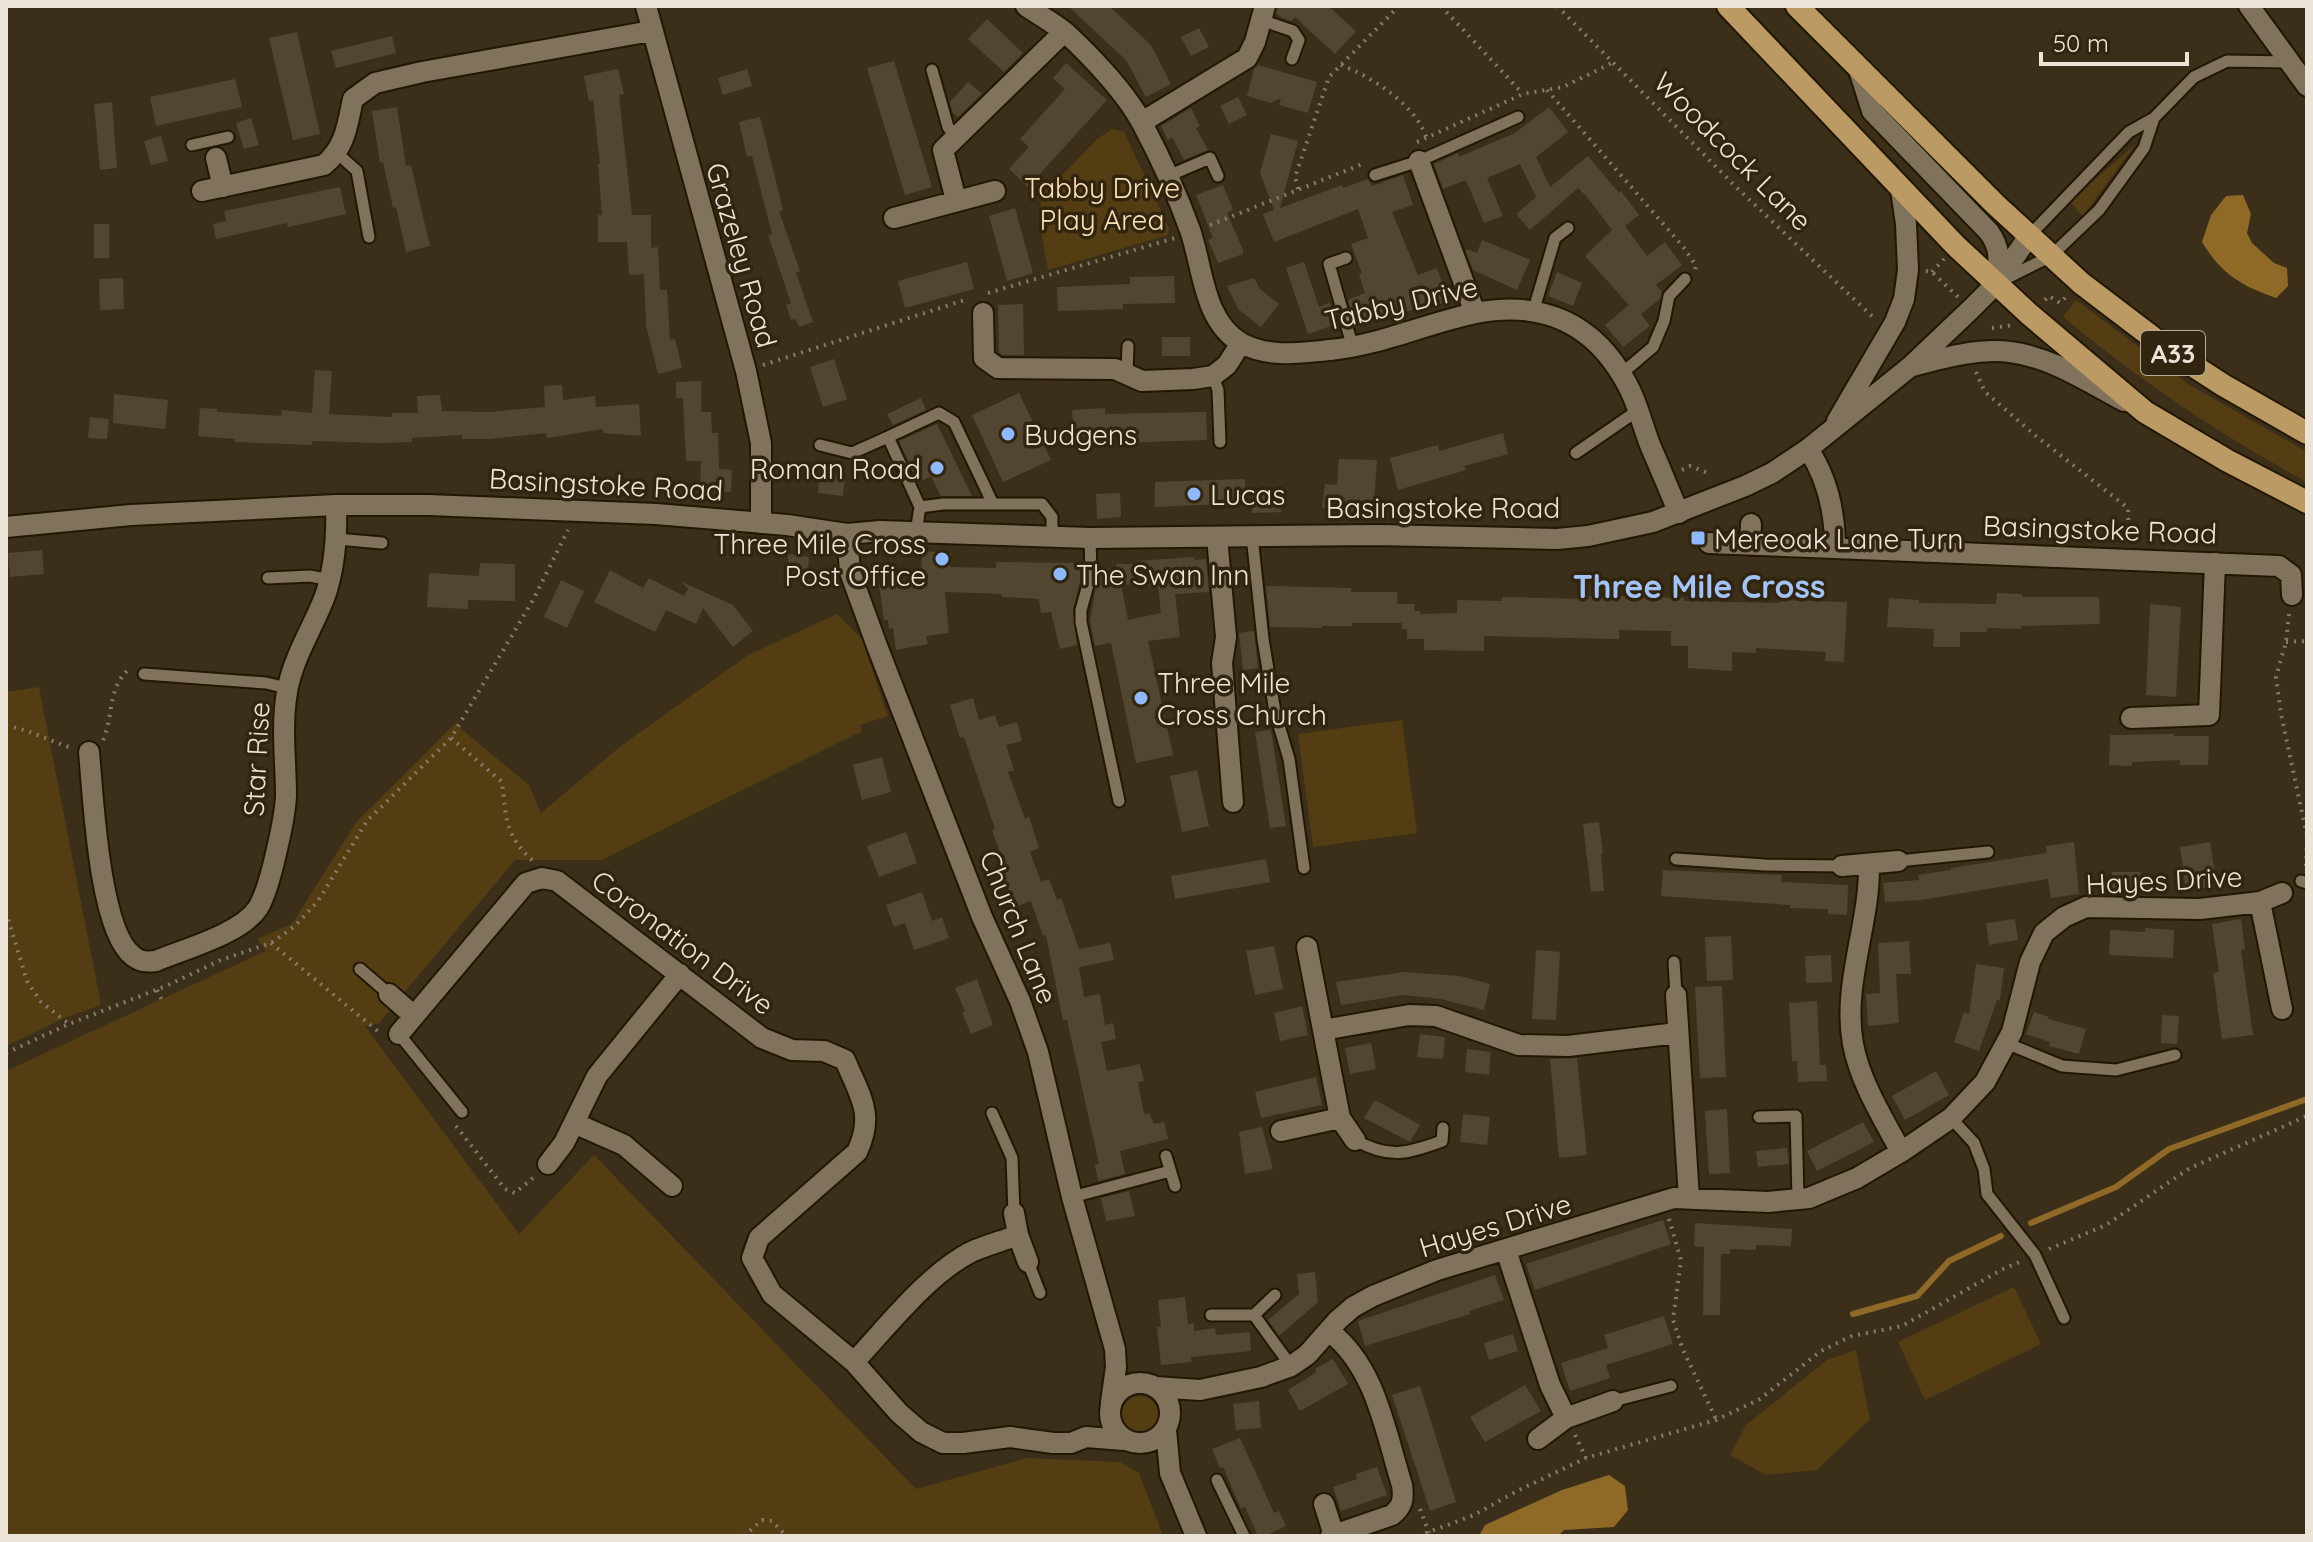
<svg xmlns="http://www.w3.org/2000/svg" width="2313" height="1542" font-family="Quicksand,sans-serif">
<rect width="100%" height="100%" fill="#3b2f1a"/>
<path fill="#543d13" d="M1112 129 1124 132 1169 228 1168 235 1048 270 1038 215 1043 195 1097 139Z
M2135 145 2083 216 2069 201Z
M2076 300 2188 384 2307 452V482C2220 435 2139 380 2063 317Z
M837 614 862 639 888 716 860 725 862 731 602 860H515L379 1023 365 1026 519 1234 594 1155 916 1489 1027 1458 1120 1462 1139 1473 1163 1536H6V1071L266 951 257 939 292 924 357 821 455 724 529 785 541 813 622 745 748 655Z
M39 687 101 1005 65 1018 6 1046V692Z
M1402 720 1417 833 1313 847 1298 734Z
M2014 1287 2041 1344 1925 1400 1898 1342Z
M1856 1350 1870 1419 1817 1470 1766 1475 1730 1455 1746 1425 1827 1360Z
M1122 1414a18 18 0 1 1 36 0a18 18 0 1 1-36 0Z"/>
<path fill="#8f6a27" d="M2243 195 2251 214 2247 233 2252 243 2274 263 2287 268 2288 286 2276 298C2242 286 2221 274 2202 242L2211 215 2226 196Z
M1609 1475 1625 1486 1628 1510 1614 1527 1564 1530 1558 1536H1479L1485 1525 1562 1490Z"/>
<g fill="none" stroke-linecap="round" stroke-linejoin="round">
<path stroke="#8f6a27" stroke-width="6" d="M2031 1223 2116 1187 2169 1149 2307 1099
M1853 1314 1917 1296 1949 1261 2001 1236"/>
</g>
<path fill="#534631" fill-rule="evenodd" d="M1068 6H1109L1151 45 1171 84 1146 97 1126 60Z
M1278 6H1328L1356 31 1335 54 1295 17 1291 21 1282 18 1276 13Z
M987 19 1023 53 1004 72 968 39Z
M1199 28 1209 47 1191 56 1181 37Z
M297 32 320 134 293 140 269 38Z
M392 36 396 53 336 68 331 51Z
M894 61 932 187 905 195 867 68Z
M1066 63 1107 100 1028 187 1009 169 1029 147 1020 139 1065 89 1053 78Z
M1258 65 1317 82 1308 113 1279 105 1281 98 1271 103 1247 96 1254 69Z
M618 69 624 94 619 95 632 215H651V248L658 247 660 290H667L670 340 675 339 682 368 658 374 646 325 644 274 629 275 627 242H598V215H602L598 164H600L593 100 589 101 584 76Z
M747 69 752 86 723 95 718 78Z
M235 79 242 107 156 126 150 97Z
M968 82 982 94 958 117 953 113 950 102Z
M1238 97 1247 115 1229 124 1220 106Z
M112 102 117 168 100 170 94 104Z
M397 107 406 166 411 165 430 246 406 252 396 207 393 208 383 162 380 163 372 111Z
M1549 107 1568 132 1536 157 1550 187 1588 156 1619 193 1621 191 1639 215 1625 226 1647 256 1665 242 1682 265 1656 285 1662 292 1660 299 1641 314 1650 326 1623 347 1605 325 1629 305 1585 256 1612 230 1588 198 1578 188 1530 230 1516 214 1536 197 1520 164 1487 178 1503 216 1484 223 1466 180 1443 189 1434 164 1458 153 1459 157 1515 133Z
M1191 108 1200 126 1196 128 1208 150 1184 160 1172 137 1168 140 1161 126Z
M760 117 783 210 779 211 800 271 796 273 813 322 799 327 796 319 791 320 786 305 791 303 768 235 772 234 752 156 747 157 739 122Z
M251 118 259 145 244 149 236 123Z
M1271 134 1298 141 1280 208 1342 185 1343 188 1368 179 1372 186 1403 175 1413 205 1392 212 1418 275 1437 268 1449 301 1420 311 1419 308 1392 317 1391 315 1356 328 1348 300 1365 293 1359 274 1362 273 1351 244 1368 238 1358 209 1274 242 1263 214 1274 210 1260 173Z
M161 136 168 161 151 165 144 141Z
M1223 185 1233 210 1227 213 1243 250V254L1218 263 1208 240 1213 238 1196 195Z
M340 187 346 214 288 227 287 223 216 239 213 224 226 221 224 211Z
M1015 208 1033 273 1007 281 989 216Z
M94 224H109V258H94Z
M1482 240 1530 260 1517 290 1473 270 1466 252 1467 249 1477 253Z
M967 262 974 289 905 308 898 281Z
M1304 262 1319 307 1329 303 1332 306 1337 324 1308 334 1286 268Z
M1557 272 1582 283 1573 306 1548 296Z
M1174 276 1175 303 1123 304V309L1058 311 1057 287 1130 284V277Z
M123 278 124 309 100 310 99 279Z
M1254 278 1260 289 1279 304 1261 327 1238 309 1227 286Z
M1023 304 1024 355H1002L999 353 998 305Z
M1162 337H1190V356H1162Z
M834 359 847 399 823 407 810 367Z
M315 370 332 371 329 414 392 417V413H418L417 396 440 395 442 411 489 412 545 407 544 386 562 385 563 400 595 396 596 407 639 404 641 436 603 433V429L547 438 546 433 489 439H462V435L412 438V442L380 443 312 441V445L235 442V439L198 436 200 408 217 409V412L281 416 282 410 312 413Z
M701 381V412H711L712 433H718L719 469 732 470 731 492 700 491 701 461H686L683 398H676V382Z
M1019 393 1051 460 1003 482 972 415Z
M114 394 168 400 165 429 113 423Z
M921 398 926 410 893 425 887 414Z
M1105 408V414L1206 412 1207 440 1119 443V435L1074 437 1072 410Z
M90 417 109 419 107 439 88 438Z
M937 424 972 496H941L931 476 918 483 899 441Z
M1503 433 1508 454 1464 466 1466 470 1398 490 1390 458 1438 445 1439 451Z
M1339 459 1377 460 1373 513 1322 508 1325 484 1337 485Z
M819 474 845 476 843 496 818 493Z
M1245 479 1246 503 1155 507V482Z
M1280 488 1281 512 1252 513V490Z
M1120 493 1121 517 1097 519 1096 494Z
M42 550 44 574 10 577 8 553Z
M922 551 951 553 950 567 996 568V562L1082 563V573L1073 610 1077 645 1060 649 1051 612 1041 613 1039 599 1002 597V594L945 592 949 633 926 636 928 644 896 650 893 628 889 629 888 620H884L879 585 921 578Z
M788 554 809 557 807 579 789 581Z
M1194 557V560L1206 559 1209 592 1175 594 1180 637 1148 641 1173 755 1136 763 1111 643 1095 646 1090 621 1099 568 1116 569V564H1137V561ZM1121 584 1158 586 1161 613 1128 620Z
M480 563 515 564V601L468 600V609L427 607 429 573 479 576Z
M610 570 643 588 649 578 684 596 688 589 682 582 733 605 753 631 733 647 703 608 696 624 666 610 655 632 594 602Z
M561 580 584 591 567 628 544 617Z
M1266 586 1351 588V592H1397V604H1415L1414 611H1420V614L1457 613V600L1502 601V597L1589 599V596H1622L1684 598V601L1780 603V600L1847 602 1844 662 1825 661 1826 652 1756 648V653L1732 652V671L1688 668V646H1671V631L1619 630V639L1484 636V651L1424 650V639H1407V629H1402V623H1352V626H1322V628L1270 627Z
M1997 593 2022 594V597H2099L2100 624 2021 626V629L1987 628V632H1960V647H1933L1934 629 1887 627 1889 598 1919 600V603L1996 604Z
M2150 604 2181 607 2176 697 2146 695Z
M1254 631 1258 668 1243 670 1239 633Z
M973 698 979 720 995 715 999 727 1017 722 1022 741 1006 745 1014 770 1008 772 1025 819 1029 817 1039 848 1030 852 1041 882 1049 879 1057 900 1061 898 1079 949 1110 943 1114 960 1079 967 1084 997 1100 994 1105 1025 1113 1023 1116 1039 1101 1042 1107 1071 1140 1064 1144 1081 1138 1082 1144 1114 1149 1113 1154 1124 1164 1122 1168 1139 1120 1151 1125 1174 1098 1181 1095 1165 1099 1164 1067 1020 1063 1021 1046 935 1043 936 1031 901 1015 907 1000 866 1004 864 992 830 995 829 964 737 960 738 950 705Z
M1271 730 1286 826 1270 828 1255 732Z
M2174 734V736H2209L2208 765H2180V760L2132 762V766L2109 765 2110 735Z
M882 757 891 792 862 800 853 765Z
M1197 770 1209 826 1182 832 1170 776Z
M1599 822 1603 854H1601L1604 891 1591 892 1583 824Z
M906 832 917 863 879 877 867 846Z
M2074 842 2079 894 2051 898 2048 879 1922 900 1885 902 1883 883 1919 880 1918 875 1951 870V868L2047 853 2046 846Z
M2210 842 2217 886 2186 890 2180 847Z
M1266 859 1270 882 1175 899 1171 876Z
M1663 870 1782 875 1781 882 1848 885 1847 915 1828 914V909L1790 908V905L1661 896Z
M2112 872H2140V892L2112 891Z
M922 892 932 921 942 917 949 938 914 950 905 923 894 927 886 905Z
M2015 919 2018 940 1989 945 1986 923Z
M2241 919 2245 949 2241 950 2253 1035 2222 1039 2213 973 2219 972 2212 924Z
M2145 928 2174 930 2173 958 2109 955 2110 930 2145 932Z
M1731 936 1733 980 1707 981 1705 937Z
M1909 941 1911 974H1896L1899 1023 1868 1026 1866 994 1880 993 1878 943Z
M1274 946 1283 989 1255 995 1246 951Z
M1536 950 1560 952 1556 1020 1532 1019Z
M1831 955 1832 982 1806 983 1805 956Z
M1976 964 2004 968 2000 1000H1997L1979 1051 1954 1042 1964 1012 1969 1014Z
M1404 972 1460 976 1490 984 1484 1010 1441 999 1404 995 1341 1005 1336 982Z
M977 979 993 1025 971 1034 962 1012 965 1011 955 988Z
M1722 986 1726 1077 1700 1078 1695 987Z
M1817 1001 1820 1065H1826L1827 1081 1798 1082 1797 1061H1792L1789 1003Z
M1302 1006 1308 1035 1280 1041 1274 1013Z
M2034 1012 2049 1017 2048 1019 2086 1029 2079 1054 2049 1046 2050 1042 2026 1034Z
M2162 1015 2179 1016 2177 1044 2161 1043Z
M1420 1034 1445 1037 1443 1059 1417 1057Z
M1371 1043 1376 1069 1350 1074 1345 1048Z
M1467 1049 1491 1052 1489 1075 1465 1072Z
M1577 1058 1587 1155 1559 1158 1550 1059Z
M1936 1071 1949 1095 1905 1120 1892 1096Z
M1316 1077 1322 1105 1261 1118 1255 1092Z
M1375 1100 1420 1125 1410 1142 1364 1118Z
M1727 1109 1730 1173 1709 1174 1705 1111Z
M1463 1114 1490 1117 1487 1145 1460 1142Z
M1863 1122 1874 1142 1817 1171 1807 1151Z
M1262 1127 1273 1169 1245 1174 1239 1132Z
M1787 1148 1789 1164 1758 1167 1756 1151Z
M1129 1191 1135 1216 1106 1221 1101 1198Z
M1663 1220 1671 1244 1535 1290 1526 1264Z
M1695 1223 1792 1229 1791 1246 1756 1245V1250L1730 1249V1254H1721L1720 1315H1703L1704 1247 1694 1246Z
M1315 1272 1318 1302 1279 1336 1268 1320 1299 1294 1297 1274Z
M1495 1275 1504 1300 1469 1311 1470 1314 1365 1346 1358 1321Z
M1185 1297 1188 1324 1194 1323V1331L1215 1328 1216 1335 1250 1332 1251 1351 1191 1357 1192 1362 1161 1365 1157 1327H1161L1158 1300Z
M1664 1316 1673 1344 1606 1365 1610 1378 1570 1391 1561 1363 1608 1348 1604 1335Z
M1513 1334 1518 1351 1489 1360 1484 1343Z
M1333 1359 1348 1384 1300 1411 1288 1390 1317 1372 1315 1369Z
M1525 1385 1541 1411 1485 1442 1470 1417Z
M1420 1386 1456 1502 1430 1511 1392 1395Z
M1259 1401 1261 1428 1236 1430 1233 1404Z
M1240 1438 1274 1513 1279 1511 1286 1526 1265 1536H1258L1245 1507 1241 1509 1223 1467 1220 1468 1212 1449Z
M1377 1467 1387 1495 1341 1511 1333 1487 1357 1479 1356 1474Z"/>
<g fill="none" stroke-linecap="round" stroke-linejoin="round">
<defs>
<path id="service" d="M1261 20 1293 31 1299 40 1292 59
M932 70 948 127 956 138
M192 145 228 137
M338 154 357 171 369 237
M1375 175 1419 161 1518 117
M1168 176 1210 158 1218 176
M2029 236 2129 132 2154 118 2194 77 2227 61 2291 62
M1346 258 1329 264 1353 348
M2001 281 2051 256 2099 210 2144 148 2154 118
M1534 309 1555 238 1568 228
M1127 373 1128 346
M1621 374 1653 347 1664 321 1669 296 1685 279
M1213 376 1218 390 1220 442
M820 445 852 453 888 437
M1576 453 1637 411
M920 507 943 504H1042L1052 517V537
M916 532 920 507 888 437 939 413 954 422 993 504
M1252 536 1263 639 1275 712 1289 759 1304 868
M1090 538 1091 574 1081 610V622L1119 801
M337 539 382 543
M268 578 310 576 330 580
M144 674 266 683 287 688
M1676 859 1765 865 1842 866
M1898 861 1988 852
M2301 881 2307 883
M1674 962 1676 995
M360 969 389 994
M399 1034 462 1112
M2006 1043 2062 1066 2116 1070 2175 1055
M992 1113 1012 1158 1014 1213
M1759 1117 1796 1116 1798 1199
M1951 1118 1974 1143 1984 1169 1987 1194 2035 1255 2064 1318
M1355 1140C1389 1159 1407 1154 1442 1141L1443 1128
M1166 1156 1175 1186
M1072 1197 1170 1171
M1028 1262 1040 1293
M1211 1315H1254L1275 1295
M1254 1315 1291 1366
M1613 1401 1671 1386
M1217 1480 1244 1536"/>
<path id="minor" d="M646 6 746 371 761 443V523
M1026 6C1039 15 1054 23 1066 33 1092 57 1127 94 1143 125 1161 159 1177 194 1190 230 1203 267 1203 321 1241 343 1269 358 1300 353 1330 350 1381 345 1427 323 1476 313 1543 300 1595 324 1627 384 1639 405 1643 430 1653 452 1662 472 1670 493 1679 513
M2249 6 2307 86
M1142 122 1247 58 1255 42 1265 6
M216 158 223 187
M1419 161 1475 313
M202 191 324 165C346 146 347 126 353 99L375 83 422 72 651 31
M956 200 943 150 1064 32
M894 218 995 191
M983 313 984 358 998 368 1115 369 1142 381 1193 379 1213 376 1227 365 1241 343
M1808 449C1828 479 1835 512 1835 548
M847 534 850 572 877 646 982 917 1020 1001 1038 1052 1072 1197 1115 1349 1116 1367 1111 1402
M1217 537 1226 637 1222 663 1233 802
M1709 543 2279 566 2291 575 2292 595
M1750 545 1751 524
M2131 718 2209 715 2215 563
M89 752C93 795 99 931 133 956 140 962 147 962 156 961 184 949 241 934 258 908 266 895 270 877 274 862 279 840 285 818 286 796 286 761 281 727 287 692 293 657 313 628 325 596 335 567 337 535 336 505
M1869 865C1870 924 1842 985 1853 1044 1860 1082 1883 1118 1901 1152
M1842 866 1898 861
M2260 902 2282 1009
M1307 947 1340 1118
M389 994 414 1016
M1676 995 1689 1198
M1323 1030 1409 1015 1436 1016 1519 1045 1568 1046 1677 1033
M399 1034 526 883 542 878 557 881 762 1038 792 1050 824 1051 845 1060C860 1096 875 1114 857 1152L759 1238 752 1258 772 1294 854 1362 899 1413 921 1432 943 1443H963L1010 1437 1053 1443H1071L1086 1437 1124 1440
M574 1123 624 1145 672 1186
M1281 1131 1340 1118 1355 1140
M548 1164 564 1143 597 1076 680 974
M1014 1213 1018 1235 1028 1262
M1506 1250 1550 1385 1566 1418
M1329 1331C1376 1367 1385 1431 1402 1485 1404 1499 1403 1506 1392 1515L1331 1536
M854 1362C887 1327 928 1274 971 1252 986 1245 1003 1241 1018 1235
M1110 1413a30 30 0 1 1 60 0a30 30 0 1 1-60 0Z
M1155 1387 1200 1390 1261 1377 1291 1366 1307 1355 1338 1320 1353 1307 1373 1296 1437 1270 1674 1198 1768 1202 1809 1198 1857 1178 1901 1152 1951 1118 1985 1082 2012 1032 2030 962 2044 933 2064 917 2086 907 2200 909 2260 902 2282 893
M1166 1430 1170 1473 1196 1536
M1538 1439 1566 1418 1613 1401
M1324 1504 1334 1535"/>
<path id="tertiary" d="M1859 70 1872 111 1989 232C2001 249 1999 260 1997 280
M1912 366C1943 358 1977 348 2010 352 2051 357 2088 382 2124 401
M1837 421 1895 322 1904 299 1908 270 1906 224 1901 190
M6 527 131 515 336 505H429L656 514 787 525 847 534 880 531 1090 538 1377 535 1557 539 1588 536 1653 522 1745 486 1772 473 1808 449 1911 366 1971 309 1996 284 2029 236"/>
<path id="trunk" d="M1728 6 1956 246 2029 314 2145 412 2228 461 2307 502
M1797 6 1996 205 2081 283 2169 350 2223 385 2307 433"/>
</defs>
<use href="#service" stroke="#221703" stroke-width="15"/>
<use href="#minor" stroke="#221703" stroke-width="24"/>
<use href="#tertiary" stroke="#221703" stroke-width="24"/>
<use href="#trunk" stroke="#221703" stroke-width="26"/>
<path stroke="#877c6b" stroke-width="4" stroke-dasharray="2 6" stroke-linecap="butt" d="M1441 6 1523 94
M1557 6 1737 188 1875 319
M1341 65C1372 77 1418 106 1427 140
M1547 90 1685 249 1696 266 1695 270
M1417 142 1523 94 1563 87 1614 62
M1298 189 1295 177 1329 77 1399 6
M1210 225 1365 163
M1926 271 1932 272 1959 298
M1932 272 1944 259
M988 293 1175 238
M2045 300 2049 296 2060 303 2066 297
M1992 328 2013 325
M763 365 968 299
M1976 372 1985 392 2036 436 2128 508 2129 541
M1682 470 1690 466 1711 474
M2289 614 2286 642 2276 677 2281 714 2307 836
M2286 642 2307 641
M6 726C29 729 49 741 72 748
M451 738 502 782C506 818 505 836 534 862
M103 740C114 715 107 688 130 668
M2306 866 2307 841
M6 912 27 981 41 1002 69 1024
M271 943 380 1033
M157 990 163 1002
M6 1053 69 1024 166 986 221 960 271 943 295 926 318 901 367 821 451 738 533 600 568 530
M456 1126 505 1189 515 1193 534 1177
M1669 1219 1681 1260 1673 1320 1683 1350 1716 1419
M2049 1249 2106 1225 2190 1168 2307 1116
M1575 1435 1586 1458
M1420 1509 1429 1533
M744 1536 762 1520 772 1521 786 1536
M1418 1536 1474 1515 1517 1491 1586 1458 1716 1420 1760 1399 1821 1351 1852 1336 1902 1326 2003 1269 2022 1261"/>
<use href="#service" stroke="#80725b" stroke-width="11"/>
<use href="#minor" stroke="#80725b" stroke-width="20"/>
<use href="#tertiary" stroke="#80725b" stroke-width="20"/>
<use href="#trunk" stroke="#bb9a63" stroke-width="22"/>
</g>
<g fill="#8eb9fd" stroke="#312510" stroke-width="3">
<circle cx="1008" cy="434" r="8"/>
<circle cx="937" cy="468" r="8"/>
<circle cx="1194" cy="494" r="8"/>
<rect x="1690" y="530" width="16" height="16" rx="4"/>
<circle cx="942" cy="559" r="8"/>
<circle cx="1060" cy="574" r="8"/>
<circle cx="1141" cy="698" r="8"/>
</g>
<g text-anchor="middle" dominant-baseline="central" stroke-width="7" stroke-linejoin="round" paint-order="stroke">
<rect fill="#312510" stroke="#b4ab9b" stroke-width="2" x="2141" y="331" width="64" height="44" rx="6"/>
<g font-size="26" font-weight="bold" fill="#ece4d7">
<text x="2173" y="353">A33</text>
</g>
<g font-size="28" fill="#ece4d7" stroke="#312510">
<text transform="translate(1733 151) rotate(45)">Woodcock Lane</text>
<text transform="translate(742 255) rotate(74)">Grazeley Road</text>
<text transform="translate(1401 303) rotate(-13)">Tabby Drive</text>
<text transform="translate(606 484) rotate(3)">Basingstoke Road</text>
<text x="1443" y="507">Basingstoke Road</text>
<text transform="translate(2100 529) rotate(2)">Basingstoke Road</text>
<text transform="translate(256 759) rotate(-87)">Star Rise</text>
<text transform="translate(2164 880) rotate(-3)">Hayes Drive</text>
<text transform="translate(1019 927) rotate(68)">Church Lane</text>
<text transform="translate(683 942) rotate(37)">Coronation Drive</text>
<text transform="translate(1495 1225) rotate(-17)">Hayes Drive</text>
</g>
<g font-size="28" fill="#f9e0b7" stroke="#312510">
<text x="1102" y="187">Tabby Drive<tspan x="1102" dy="32">Play Area</tspan></text>
</g>
<g font-size="28" fill="#ece4d7" stroke="#312510" text-anchor="start">
<text x="1024" y="434">Budgens</text>
<text x="921" y="468" text-anchor="end">Roman Road</text>
<text x="1210" y="494">Lucas</text>
<text x="1714" y="538">Mereoak Lane Turn</text>
<text x="926" y="543" text-anchor="end">Three Mile Cross<tspan x="926" dy="32">Post Office</tspan></text>
<text x="1076" y="574">The Swan Inn</text>
<text x="1157" y="682">Three Mile<tspan x="1157" dy="32">Cross Church</tspan></text>
</g>
<g font-size="32" font-weight="bold" fill="#a3c3f6" stroke="#312510">
<text x="1699" y="586">Three Mile Cross</text>
</g>
</g>
<rect width="2313" height="1542" fill="none" stroke="#ece4d7" stroke-width="16"/>
<path d="M2041 52v12h146v-12" fill="none" stroke="#ece4d7" stroke-width="4"/>
<text x="2053" y="52" font-size="24" fill="#ece4d7" stroke="#312510" stroke-width="6" paint-order="stroke">50 m</text>
</svg>
